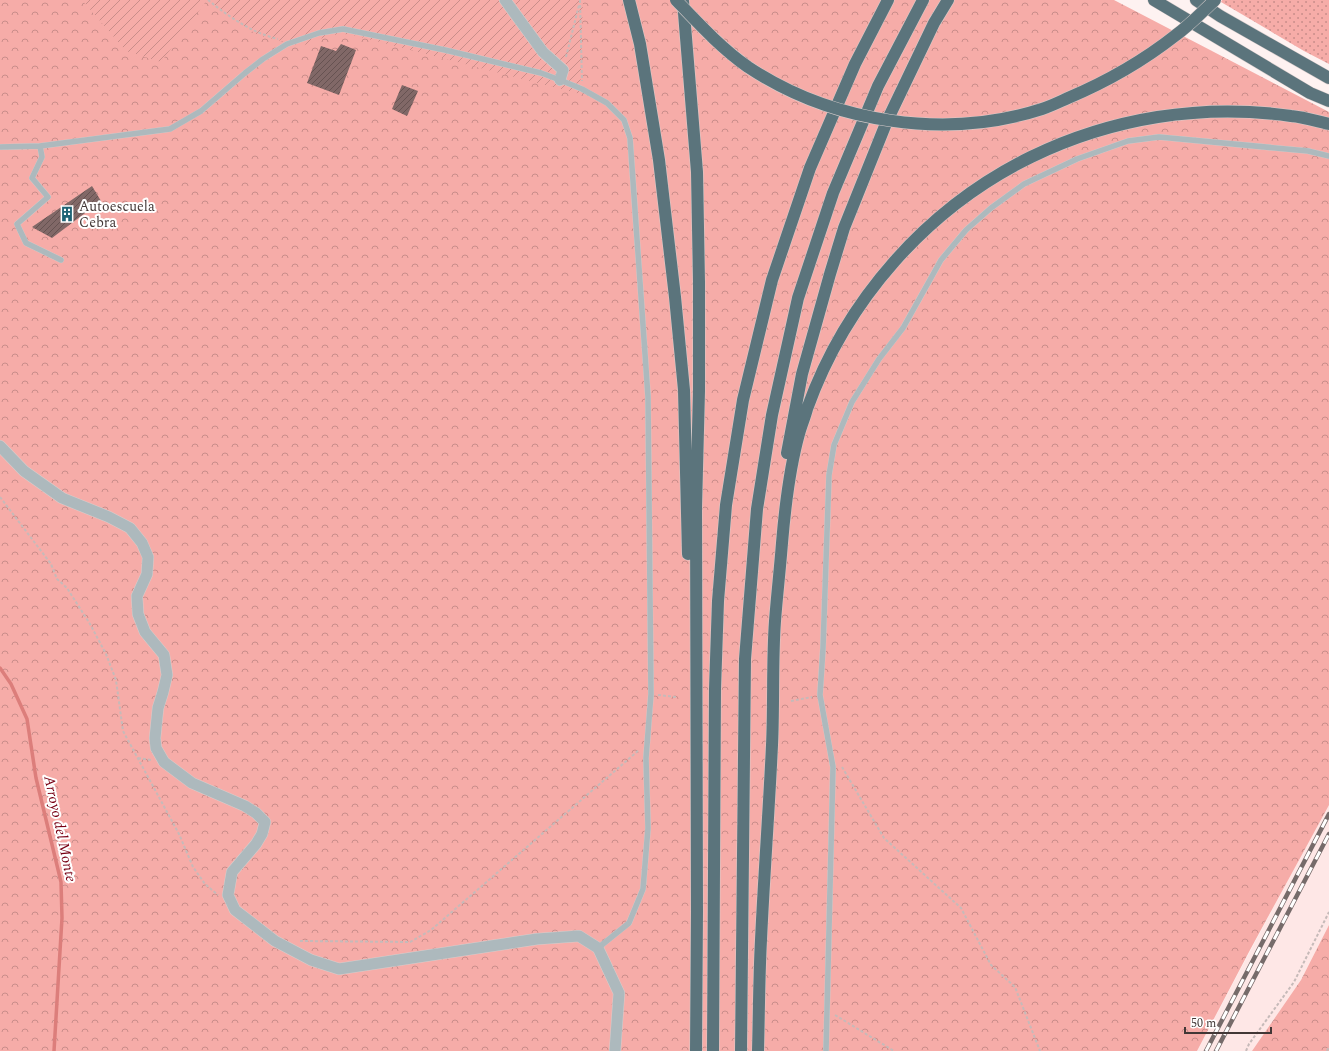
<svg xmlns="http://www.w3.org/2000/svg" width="1329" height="1051" font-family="Spectral,serif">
<defs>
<pattern id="grass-dots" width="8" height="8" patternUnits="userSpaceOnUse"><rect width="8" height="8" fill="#f6aca8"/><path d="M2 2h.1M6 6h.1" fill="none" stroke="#c98d8a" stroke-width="1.8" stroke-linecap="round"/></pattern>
<pattern id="park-crowns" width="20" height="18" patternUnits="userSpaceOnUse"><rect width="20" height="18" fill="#f6aca8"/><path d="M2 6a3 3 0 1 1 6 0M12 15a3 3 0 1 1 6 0" fill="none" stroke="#c98d8a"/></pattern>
<pattern id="garden-furrows" width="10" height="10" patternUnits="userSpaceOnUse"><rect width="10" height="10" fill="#f6aca8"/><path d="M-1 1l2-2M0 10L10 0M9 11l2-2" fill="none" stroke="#c98d8a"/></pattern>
<pattern id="building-hatch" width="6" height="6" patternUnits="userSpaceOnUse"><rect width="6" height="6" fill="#816867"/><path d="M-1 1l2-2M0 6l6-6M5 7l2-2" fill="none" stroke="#665251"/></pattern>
</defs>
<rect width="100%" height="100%" fill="#fef2f1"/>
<path fill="#fee7e6" d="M1329 803V925L1301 980 1252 1051H1197Z"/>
<path fill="url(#grass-dots)" d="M1222 0H1329V64L1304 51 1221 2Z"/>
<path fill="url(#park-crowns)" d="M0 0H1114L1329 112V805L1250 950 1197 1051H0Z
M1329 925V1051H1252L1301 980Z"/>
<path fill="url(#garden-furrows)" d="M82 0H207L161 62 126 51Z
M208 0H583L580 94 349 34 330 35 302 46 257 35Z"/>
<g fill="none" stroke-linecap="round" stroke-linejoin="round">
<path stroke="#dc7e7b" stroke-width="3.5" d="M0 668 11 684 27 719 36 778 61 882 62 918 54 1051"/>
</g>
<path fill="url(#building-hatch)" d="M341 44 356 50 339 95 307 83 321 46 336 51Z
M402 85 418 91 407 116 392 109Z
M92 186 101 201 52 238 32 227Z"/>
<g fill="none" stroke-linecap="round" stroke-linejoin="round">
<defs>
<path id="service" d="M40 146 42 157 32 178 48 197 17 224 26 243 61 260
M0 147 40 146 170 129 201 111 245 73 263 59 287 44 319 33 343 29 445 50 541 73 560 80 582 89 607 103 624 120 630 138 648 397 651 694 646 758 648 828 643 889 629 923 598 948
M826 1051 833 767 820 695 823 648 829 475 834 445 852 402 879 359 903 328 941 260 966 230 991 208 1024 184 1077 159 1128 141 1159 137 1308 151 1329 156"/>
<path id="minor" d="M505 0 543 52 563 70 560 80
M0 446 24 471 62 498 109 517 130 528 142 543 148 557 147 574 137 596 138 614 145 632 164 655 167 675 163 692 158 708 155 738 156 748 164 762 192 783 245 806 256 813 265 822 262 834 256 844 232 872 228 895 235 910 275 941 311 960 339 969 537 939 579 936 598 948 619 993 615 1051"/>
<path id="motorway" d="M629 0 640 44 659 160 675 297 684 390 688 554
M1154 0 1310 93 1329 101
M1196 0 1220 16 1329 78
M683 1 697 172 699 282V391L696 508 697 911 696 1051
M787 453 802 374 830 274 844 228 887 121 934 23 948 0
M713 1051 715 689 718 601 726 505 743 400 772 280 810 168 855 64 888 0
M741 1051 745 659 757 509 772 415 798 298 833 193 878 86 923 0
M758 1051C759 1014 759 977 761 940 764 875 769 810 772 745 774 704 772 662 775 621 777 595 780 569 782 543 785 507 789 470 799 434 801 426 805 417 807 409 846 300 927 208 1031 157 1111 118 1202 103 1291 116 1304 117 1316 121 1329 124"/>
</defs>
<use href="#service" stroke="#d8cdcc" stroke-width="6"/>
<use href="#minor" stroke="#d8cdcc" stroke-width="12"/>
<use href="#motorway" stroke="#d8cdcc" stroke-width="13"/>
<path stroke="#c6bab9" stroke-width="2" stroke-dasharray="3 2" stroke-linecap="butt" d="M208 0C228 16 252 33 278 39
M580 0 582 81
M566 57 579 5
M0 497 51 564 57 579 67 588 90 624 106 654 116 680 123 731 179 834 193 867 205 884 218 895
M658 695 676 697
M791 701 812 697
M138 758 151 760
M842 767 884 838 961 908 991 965 1015 987 1040 1051
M300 941 410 942 431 930 639 750
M835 1015 894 1051
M1246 1051 1249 1044 1294 982 1329 912
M1327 1051 1329 1046"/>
<use href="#service" stroke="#adb9bd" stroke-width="5.5"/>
<use href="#minor" stroke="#adb9bd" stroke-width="11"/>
<use href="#motorway" stroke="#5b747c" stroke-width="12"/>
<defs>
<path id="rail" d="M1206 1051 1329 814
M1216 1051 1329 834"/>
</defs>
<use href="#rail" stroke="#766b6a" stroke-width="4.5"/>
<use href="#rail" stroke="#fff" stroke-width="3" stroke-dasharray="9" stroke-linecap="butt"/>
<defs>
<path id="motorway-bridge" d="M676 0C699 24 721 48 748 67 832 123 946 140 1042 109 1051 106 1059 102 1068 98 1106 82 1143 61 1176 35 1190 25 1202 12 1215 0"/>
</defs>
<use href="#motorway-bridge" stroke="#d8cdcc" stroke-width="13" stroke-linecap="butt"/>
<use href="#motorway-bridge" stroke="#5b747c" stroke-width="12"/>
</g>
<defs>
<symbol id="building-bare" viewBox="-9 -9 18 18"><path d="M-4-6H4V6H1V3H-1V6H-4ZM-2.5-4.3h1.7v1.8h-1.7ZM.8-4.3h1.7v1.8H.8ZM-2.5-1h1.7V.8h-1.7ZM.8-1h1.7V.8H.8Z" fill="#1d6274" stroke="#fff" stroke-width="2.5" paint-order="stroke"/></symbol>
</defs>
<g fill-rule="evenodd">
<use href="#building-bare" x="56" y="203" width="22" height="22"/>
</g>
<g text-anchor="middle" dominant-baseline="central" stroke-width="4" stroke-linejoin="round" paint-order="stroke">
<g font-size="14" fill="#423736" stroke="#fff" text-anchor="start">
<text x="79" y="206">Autoescuela<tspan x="79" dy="16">Cebra</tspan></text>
</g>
<g font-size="15" font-style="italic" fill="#780014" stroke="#fff">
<text transform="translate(60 829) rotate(78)">Arroyo del Monte</text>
</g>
</g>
<path d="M1185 1027v6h86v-6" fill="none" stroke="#423736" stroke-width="2"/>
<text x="1191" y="1027" font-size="12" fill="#423736" stroke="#ffffff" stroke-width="3" paint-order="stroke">50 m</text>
</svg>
